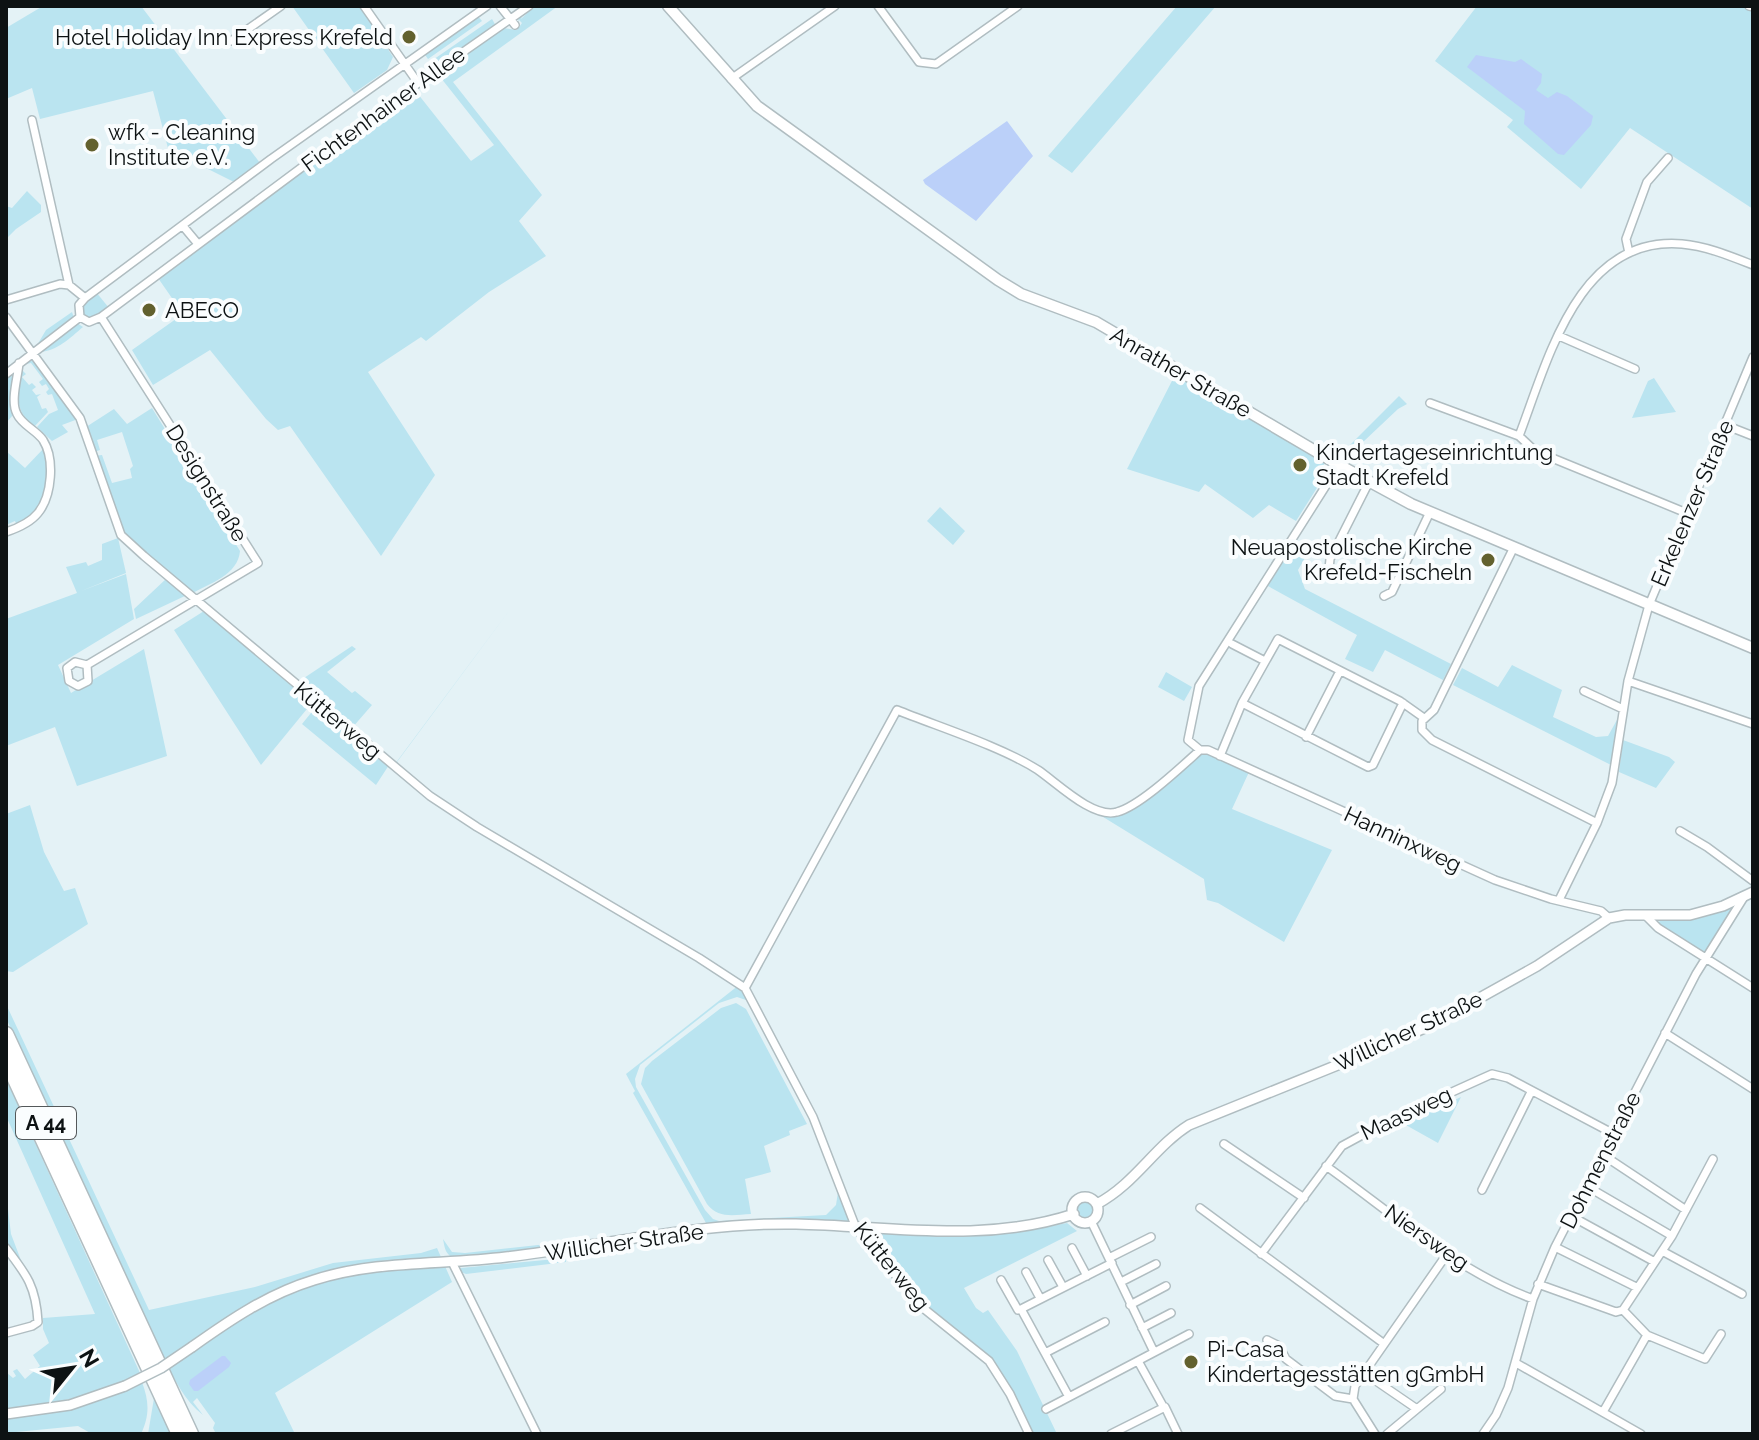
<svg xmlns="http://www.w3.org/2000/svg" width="1759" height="1440" font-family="Raleway,sans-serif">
<rect width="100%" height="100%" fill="#e4f2f6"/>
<path fill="#bae4f0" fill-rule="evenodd" d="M43 6H141L260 163 234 182 196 163 178 160 169 152 153 91 40 119 32 88 6 99V28Z
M292 6H360L393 57 387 70 354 93Z
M534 6H558L453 82 542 195 519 221 546 256 489 292 426 341 421 337 368 372 435 475 381 556 290 426 278 430 266 419 210 350 153 385 132 350 183 314 158 278 349 135 414 89 471 161 494 145 437 73 503 28 517 30 522 23 519 20 518 22 519 17 523 14 521 19Z
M1177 6H1216L1072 173 1048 156Z
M1477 6H1737L1753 10V209L1630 128 1581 189 1507 127 1513 120 1435 61Z
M477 15 482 21 428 59 423 52Z
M492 19 496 26 431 71 427 64Z
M27 191 41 205V212L16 229 6 239V206L12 208Z
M96 292 109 308 90 319 82 312V306Z
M72 312 74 318 36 347 46 330Z
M77 323 83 327C70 338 57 351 40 352Z
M34 358 78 419 62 425 68 432 52 441 37 427 49 414 58 410 52 394 48 395 46 392 49 389 46 384 42 386 39 382 43 379 31 363 26 364Z
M23 371 26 374 22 377 29 385 32 383 36 387 32 390 36 395 41 394 37 397 42 409 46 408 48 412 34 427C13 409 19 397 21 372Z
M13 372V415L6 423V375Z
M1176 373 1326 460 1323 466 1329 469 1296 521 1269 505 1253 518 1205 484 1199 492 1127 469Z
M1654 378 1676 412 1632 418 1648 381Z
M1399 396 1407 404 1398 409 1345 459 1335 453 1339 447 1345 450Z
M152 408 240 551C238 575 210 583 191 594L123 535 95 456 102 455 112 483 132 478 130 469 133 466 122 432 97 440 100 450 94 452 86 427 114 409 127 424Z
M44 448C48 468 50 500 33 516 29 520 22 523 17 526L15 521 6 525V451L25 468Z
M940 507 965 531 953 545 927 521Z
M118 538 126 573 81 591 126 574 134 619 58 665 71 693 144 649 167 756 77 786 55 727 6 746V619L77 593 66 567 86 562 88 566 102 560V544Z
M1293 542 1309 551 1298 570 1305 589 1451 664 1443 680 1385 650 1373 672 1345 659 1357 635 1266 585Z
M167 578 187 595 136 619 134 609Z
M514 604 397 762 400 767C455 813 517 848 579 884 604 899 643 916 662 934L478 826 431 795 395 764Z
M211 609 298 682 352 646 356 649 327 672 352 693 355 691 372 705 352 728 389 760 393 759 390 761 385 759 249 645Z
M204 611 311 700V704L261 765 174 630Z
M1512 665 1562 690 1553 717 1596 737 1608 736 1618 718 1611 765 1453 685 1462 668 1498 687Z
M1166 672 1192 687 1184 701 1158 687Z
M315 708 322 709 389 765 376 785 302 724Z
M1623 740 1669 757 1675 762 1656 788 1619 772Z
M1201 752 1208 753 1249 772 1232 809 1332 850 1284 942 1218 903 1207 900 1204 879 1095 812 1121 814Z
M30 805 44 852 64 891 75 888 88 924 13 972 6 971V814Z
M1729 908 1733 909 1704 955 1658 925 1660 920 1679 918Z
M739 985 804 1100 851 1222 848 1224 796 1221 455 1259C445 1254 445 1249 443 1239L452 1252 465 1253 566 1242 572 1243 706 1223 633 1093 635 1091 626 1074ZM737 997 746 1000 750 1006 810 1118 838 1192 836 1205 826 1215 719 1221 713 1219 705 1210 636 1087 635 1079 640 1065 719 1003Z
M736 1003 746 1009 807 1124 789 1131 790 1135 764 1146 771 1172 745 1179 751 1214C734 1215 718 1219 707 1204L641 1084 645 1068 652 1061 721 1008Z
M6 1004 149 1310 255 1287 333 1263 421 1253 437 1248 452 1282 275 1393 295 1434H216L213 1428 215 1423 197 1398 193 1402 203 1415C184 1400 175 1380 164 1359L6 1018Z
M6 1079 140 1373C98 1394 53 1406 6 1408V1372L13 1378 16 1376 13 1371 17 1369 25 1379 40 1366 33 1355 49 1343 43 1329V1318L95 1314 6 1116Z
M1461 1097 1438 1143 1404 1124Z
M6 1192 11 1234 22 1263 6 1244Z
M1076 1209a10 10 0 1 1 20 0a10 10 0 1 1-20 0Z
M1067 1223 1077 1231 964 1288 976 1308 983 1313 988 1310 1017 1351 1057 1434H1031L985 1355 930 1312 866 1234 869 1231 1047 1227Z
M566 1258V1262L466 1274 461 1272V1268Z
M142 1382C149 1401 150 1415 141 1434H92L78 1426 6 1433V1417C56 1411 97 1403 142 1382Z
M154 1398 172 1434H148Z"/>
<path fill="#bbd0f9" d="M1476 55 1515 62 1521 59 1542 74 1541 83 1536 90 1548 98 1557 92 1567 96 1593 116 1591 125 1564 155 1558 154 1524 124 1525 111 1467 67Z
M1007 121 1033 156 976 221 925 184 923 180Z
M222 1356H225L231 1363 229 1367 198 1391H194L189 1384 190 1380Z"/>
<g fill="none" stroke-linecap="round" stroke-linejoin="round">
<defs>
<path id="minor" d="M364 6 418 83
M500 6 515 25
M878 6 919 62 936 64 1018 6
M1749 6 1753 7
M231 41 281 6
M731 79 835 6
M32 120 69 285 85 298
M183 226 198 244
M1629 253 1626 239 1647 182 1668 158
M6 300 60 284 69 285
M6 317 80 418 121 535 144 556 430 796 477 827 699 958 745 988 813 1117 856 1228 923 1308 989 1361 1010 1394 1029 1434
M80 317 89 322 101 317 360 124 529 6
M80 317 79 305 85 298 271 159 487 6
M1559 336 1635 369
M6 374 80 317
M1430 403 1519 436 1535 451 1689 514
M1725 425 1753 436
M1519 436C1548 360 1578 235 1682 244 1706 246 1730 256 1753 265
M1339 465 1199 686 1188 740 1200 750H1208L1495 880 1551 899 1601 911 1609 918
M6 532C18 528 30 523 38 513 52 496 55 459 43 440 36 430 22 425 17 414 10 401 18 377 19 363
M1514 547 1434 710 1422 721V730L1432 740 1597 823
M1329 569 1330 559 1369 482
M1384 596 1392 592 1430 512
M1232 644 1265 661
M87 665 88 681 78 686 69 681 67 668 75 662 87 665 258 563 101 317
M1628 681 1753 724
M1584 691 1623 709
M1242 703 1368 767 1373 765 1403 703
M1306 737 1340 671
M1220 756 1242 703 1278 639 1400 701 1424 718
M1680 831 1707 847 1753 881
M1559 900 1597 823 1612 783 1628 681 1649 605 1753 357
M1646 916 1658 928 1753 988
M745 988 897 710C939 727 1000 746 1038 770 1057 783 1093 819 1117 812 1140 806 1181 767 1200 750
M1665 1033 1753 1089
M1224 1144 1304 1198
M1603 1155 1686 1210
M1326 1166C1392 1213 1456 1271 1533 1299
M1588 1187 1672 1236
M1482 1190 1531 1092
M1200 1208 1383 1343
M1571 1216 1653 1261
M1091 1221 1154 1352
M1555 1247 1636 1287
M6 1248C27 1275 36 1287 38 1322L32 1326 6 1333
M1072 1248 1087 1276
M1662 1251 1742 1294
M1261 1254 1342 1146 1388 1121 1483 1078 1492 1074 1508 1078 1614 1134
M1109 1258 1151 1237
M1048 1260 1063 1287
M452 1262 537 1434
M1112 1263 1021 1309 1069 1397 1189 1334
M1026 1272 1040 1298
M1001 1280 1018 1310 1021 1309
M1121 1282 1156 1264
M1538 1284 1616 1312 1623 1310
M1130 1305 1166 1286
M1142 1328 1171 1313
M1647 1335 1705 1359 1721 1334
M1267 1340 1279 1346 1286 1359 1335 1396 1353 1399
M1045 1353 1105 1322
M1138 1361 1164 1408
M1516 1363 1641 1434
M1363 1372 1417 1409
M1046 1409 1069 1397
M1603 1412 1647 1335 1623 1310 1672 1236 1713 1159
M1111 1434 1165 1407 1178 1434
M1375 1434 1353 1399 1355 1386 1447 1254
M1387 1434 1441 1389
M1483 1434 1496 1415 1508 1388 1533 1299 1555 1247 1696 974 1744 897"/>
<path id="tertiary" d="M1072 1210a13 13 0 1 1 26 0a13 13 0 1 1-26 0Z
M1097 1204C1136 1183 1154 1147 1189 1125L1392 1043 1433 1024 1537 966 1609 918 1625 915H1690L1723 906 1753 892
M192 1347C230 1320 268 1294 314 1280 376 1260 442 1265 506 1257 601 1246 701 1222 796 1224 889 1226 983 1244 1074 1214
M6 1414 70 1405 125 1386"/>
<path id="secondary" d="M668 6 757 106 998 280 1021 294 1096 322 1339 465 1411 504 1753 648"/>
<path id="motorway" d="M6 1034 191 1434
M6 1060 179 1434"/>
</defs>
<use href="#minor" stroke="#b0bdc1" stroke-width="10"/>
<use href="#tertiary" stroke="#b0bdc1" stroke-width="12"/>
<use href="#secondary" stroke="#b0bdc1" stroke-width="13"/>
<use href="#motorway" stroke="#b0bdc1" stroke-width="17"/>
<use href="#minor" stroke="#fff" stroke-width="7"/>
<use href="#tertiary" stroke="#fff" stroke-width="9"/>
<use href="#secondary" stroke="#fff" stroke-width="10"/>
<use href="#motorway" stroke="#fff" stroke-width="14"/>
<defs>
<path id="tertiary-bridge" d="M125 1386 161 1368 192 1347"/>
</defs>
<use href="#tertiary-bridge" stroke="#b0bdc1" stroke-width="12" stroke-linecap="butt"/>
<use href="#tertiary-bridge" stroke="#fff" stroke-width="9"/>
</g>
<g fill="#63612e" stroke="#fafdfe" stroke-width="3">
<circle cx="409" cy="37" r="8"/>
<circle cx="92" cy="145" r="8"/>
<circle cx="149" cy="310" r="8"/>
<circle cx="1300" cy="465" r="8"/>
<circle cx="1488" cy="560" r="8"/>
<circle cx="1191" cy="1362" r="8"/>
</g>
<g text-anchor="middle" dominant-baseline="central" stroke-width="8" stroke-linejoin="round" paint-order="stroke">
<rect fill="#fafdfe" stroke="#54585a" stroke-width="2" x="16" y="1107" width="60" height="32" rx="6"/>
<g font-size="20" font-weight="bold" fill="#0d1213">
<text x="46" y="1123">A 44</text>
</g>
<g font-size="22" fill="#0d1213" stroke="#fafdfe" text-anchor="start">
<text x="393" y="37" text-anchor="end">Hotel Holiday Inn Express Krefeld</text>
<text x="108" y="132">wfk - Cleaning<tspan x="108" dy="25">Institute e.V.</tspan></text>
<text x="165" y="310">ABECO</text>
<text x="1316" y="452">Kindertageseinrichtung<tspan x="1316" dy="25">Stadt Krefeld</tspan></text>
<text x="1472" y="547" text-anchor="end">Neuapostolische Kirche<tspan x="1472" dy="25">Krefeld-Fischeln</tspan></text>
<text x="1207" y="1349">Pi-Casa<tspan x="1207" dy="25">Kindertagesstätten gGmbH</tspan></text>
</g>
<g font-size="22" fill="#0d1213" stroke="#fafdfe">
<text transform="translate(383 109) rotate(-36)">Fichtenhainer Allee</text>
<text transform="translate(1181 372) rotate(30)">Anrather Straße</text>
<text transform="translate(207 483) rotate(58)">Designstraße</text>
<text transform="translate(1692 503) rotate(-67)">Erkelenzer Straße</text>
<text transform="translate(338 720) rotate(40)">Kütterweg</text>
<text transform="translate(1403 839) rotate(25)">Hanninxweg</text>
<text transform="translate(1408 1031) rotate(-25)">Willicher Straße</text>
<text transform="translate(1406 1113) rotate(-25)">Maasweg</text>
<text transform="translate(1600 1160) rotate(-63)">Dohmenstraße</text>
<text transform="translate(1427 1237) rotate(35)">Niersweg</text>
<text transform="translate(624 1242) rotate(-8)">Willicher Straße</text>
<text transform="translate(892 1266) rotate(51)">Kütterweg</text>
</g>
</g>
<rect width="1759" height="1440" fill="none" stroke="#0d1213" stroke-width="16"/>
<g transform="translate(72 1368) rotate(60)" stroke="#fafdfe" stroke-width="6" paint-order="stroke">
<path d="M0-6L14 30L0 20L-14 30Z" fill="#0d1213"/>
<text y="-12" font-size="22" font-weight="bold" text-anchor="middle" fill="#0d1213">N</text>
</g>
</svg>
